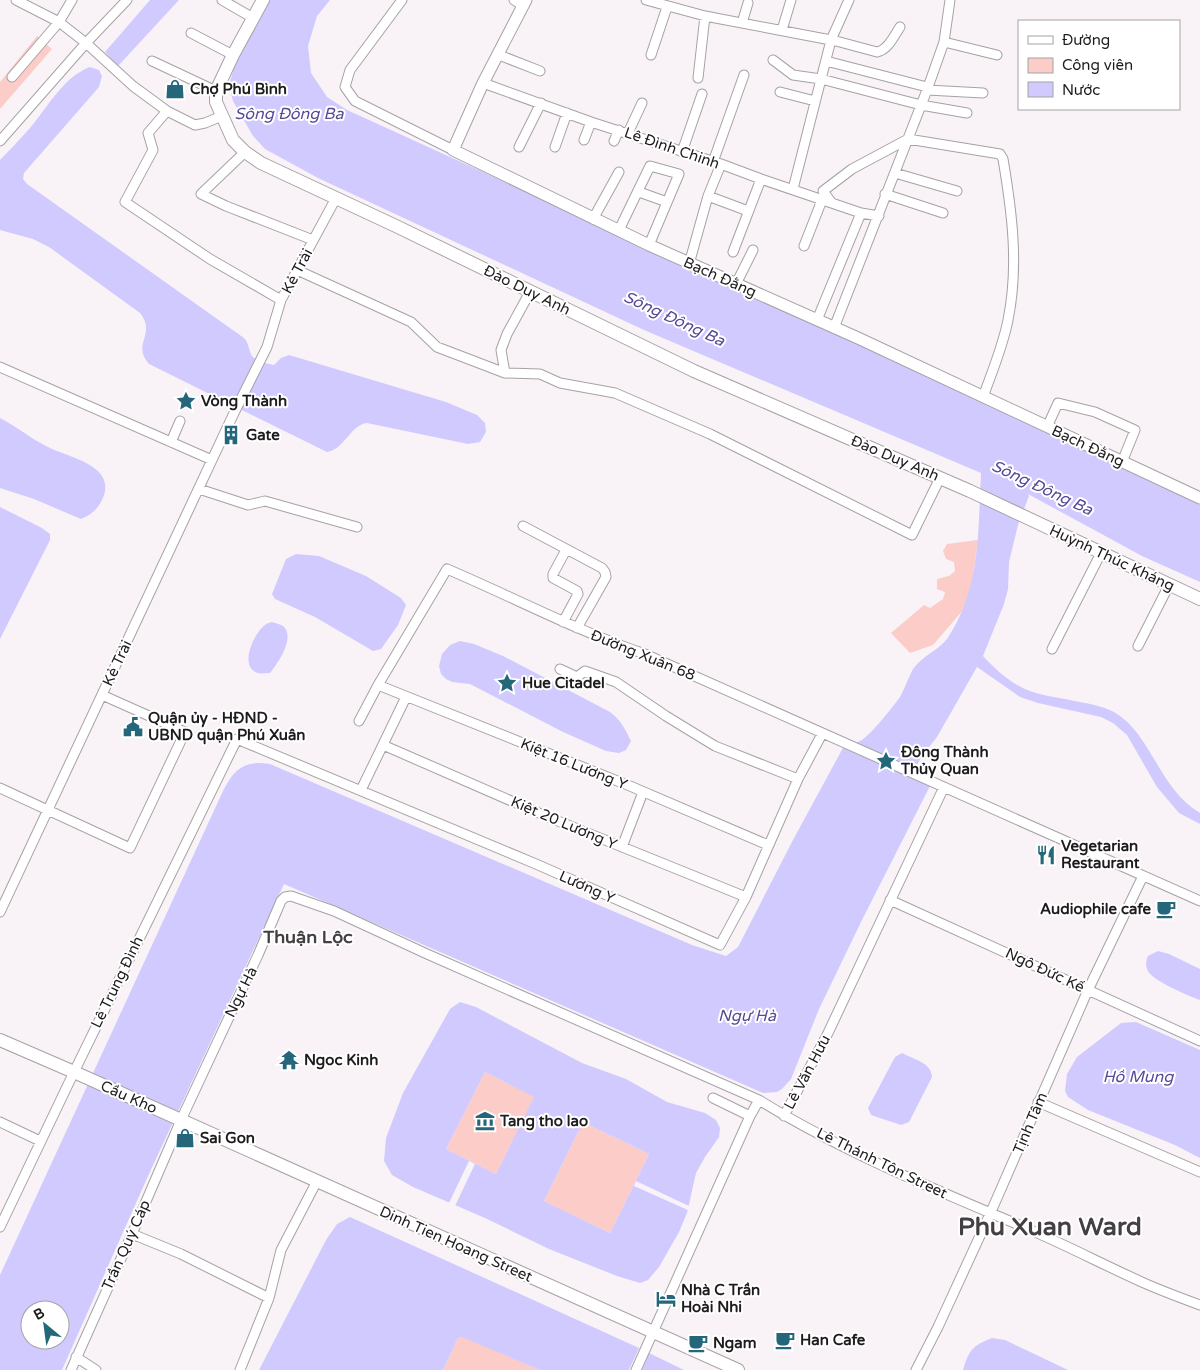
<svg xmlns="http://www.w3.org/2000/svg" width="1200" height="1370" font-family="'Varela Round',sans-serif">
<rect width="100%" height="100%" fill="#f9f3f7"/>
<path fill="#fcccc9" d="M37 36 52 49 0 109V82Z
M978 540 971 590 964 609 933 645 910 653 891 633 924 605 930 608 943 599 945 592 937 589V579L949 576 955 571 954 562 946 559 943 551 947 544Z
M485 1072 535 1097 496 1174 446 1149Z
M583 1122 649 1154 610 1233 544 1201Z
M462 1337H465L540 1370H443L458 1338Z"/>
<path fill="#d0cafe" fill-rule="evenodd" d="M150 0H179L118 66 105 52Z
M270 0H330L317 16 308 46 311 73 327 97 347 110 769 302 1200 505V582L1142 556 1028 494 1029 496 1018 525 1009 562 1008 589 1004 604 983 656C994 668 1009 682 1025 689 1040 696 1058 697 1074 701 1086 703 1103 706 1114 712 1152 734 1158 788 1200 813V824L1179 813 1157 787 1127 735 1113 723 1101 717 1038 703 1020 697 977 667 937 737 921 757 917 766 921 781 930 786 862 920 819 1009 791 1079 782 1089 777 1092 763 1093 284 884 148 1176 62 1370H0V1275L223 791C234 769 244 760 270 764L692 945 726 956 738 947 793 840 844 746C849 745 857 743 862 740 873 732 892 708 900 697 905 688 908 678 913 669 923 655 939 650 947 639 981 589 978 530 981 473L644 330 318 178 265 149 253 136 233 101 229 85 235 64ZM30 1310H60V1340H30Z
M90 67 99 70 102 76 99 87 24 173 23 179 27 184 244 338C249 343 248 348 251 354 254 361 267 364 274 365L281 358 289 355 446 402 477 415 485 423 486 432 480 442 468 444 367 423C350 425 345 449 327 452L149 364C131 344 157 334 140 313L49 247 33 239 0 230V160C10 150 20 139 30 128 48 107 63 77 90 67Z
M0 418C16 426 30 438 46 446 66 457 114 464 104 495 100 507 93 514 81 519L34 499 0 488Z
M0 507 42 528 50 534V540L0 639Z
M296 554 319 556 366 576 401 598 406 605 398 625 381 649 373 651 315 617 275 599 272 594 286 559Z
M272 622C275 623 280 624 283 626 296 637 278 663 270 673 267 673 262 674 258 673 238 667 254 633 265 625 267 623 269 623 272 622Z
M460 641 474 644 503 656 610 712C621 720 625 729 631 741L626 750 619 753 606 751 563 732 470 684 452 682 446 679 441 674 439 666 442 654 450 645Z
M1158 951 1169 954 1200 969V1000C1189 996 1153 981 1148 971 1145 965 1146 961 1148 956Z
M460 1002 476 1007 582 1063 626 1079 667 1102 705 1113 716 1120 720 1128 719 1137 705 1157 696 1173 687 1213 679 1232 659 1267 648 1280 640 1283 617 1276 549 1249 485 1218 413 1187 392 1175 384 1161 386 1138 403 1093 450 1009ZM485 1072 534 1097 496 1174 446 1149ZM583 1122 649 1154 610 1233 544 1201Z
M1136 1022 1200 1050V1158L1175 1145 1088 1110 1068 1097 1065 1091 1067 1074 1077 1057 1121 1023Z
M902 1053C913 1059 932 1063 932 1077L909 1122 901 1125 871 1115 868 1108 895 1057Z
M350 1217 639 1348 629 1370H540L462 1337 458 1338 443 1370H259L326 1240 337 1224Z
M992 1338 1005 1340 1068 1370H963C969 1350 972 1346 992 1338Z
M649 1353 684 1370H642Z"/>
<path fill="#f9f3f7" d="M469 1161 475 1164 454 1208 448 1205Z
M636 1181 691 1207 690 1211 634 1186Z"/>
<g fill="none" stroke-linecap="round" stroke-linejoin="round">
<defs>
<path id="minor" d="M16 0 59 22 86 43 133 86 167 111 195 125 205 123 222 116
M222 0 253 18
M402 0 350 70 345 87 355 101 453 150
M514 0 523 6
M646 0 705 16 836 41 877 52C888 50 894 36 900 27
M742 23 748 3
M782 30 791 0
M191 33 233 55
M944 42 997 55
M499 55 540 71
M651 55 667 7
M773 60 793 75 821 79 921 105 967 113
M152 61 216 91
M826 61 927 87
M12 77 59 22 72 0
M698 78 705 16
M483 83 591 122 721 164 761 179 861 213 879 216
M927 90 983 93
M780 92 815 101
M167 111 148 133 153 150 125 202 210 259 281 300
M628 133 642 103
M584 140 591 122
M0 141 86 43 127 0
M614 141 619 130
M519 147 541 103
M555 147 567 113
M245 152 201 194 226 206 313 240
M682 152 702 94
M713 162 744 75
M895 173 957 191
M793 189 831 40 849 0
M639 192 667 202
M885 194 943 213
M708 196 748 211
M831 202 823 191 852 169 908 139 1000 154 1003 159C1012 212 1019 266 1008 320 1003 346 992 372 983 397
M593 219 619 172
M619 230 650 166 679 174 649 245
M804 246 822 200
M733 252 761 179
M689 264 708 196 721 164
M297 270 411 322 437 347 505 373 540 374 560 383 615 393 710 434 912 535 940 478
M736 284 753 250
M817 320 861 213
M834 328 927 90 944 42 950 0
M0 367 212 460
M505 373 501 350 507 334 530 292
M1047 427 1058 403 1095 412 1135 430 1122 462
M171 442 180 421
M199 489 248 505 265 501 357 527
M523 526 602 568 605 572 606 577 577 628
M563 622 578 594 577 591 553 578V574L566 550
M1138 646 1169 585
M1052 649 1101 553
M560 669 577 677 585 671 616 682 666 716 715 746 798 779
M378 685 630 786 768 845
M359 721 378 685 447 569C513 597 577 631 645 654L1200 901
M383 745 548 817 746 897
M0 788 130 848 185 732 102 695
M361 790 406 697
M622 847 643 792
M890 900 1200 1041
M0 912 234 413 267 347 281 300 336 198
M713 1098 750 1116
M1038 1102 1200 1172
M784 1116 828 1033 944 787
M0 1122 40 1141
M0 1227 74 1072 237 739 536 864 720 945 746 897 798 779 822 734
M132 1234 181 1254 269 1298
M76 1357 96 1370
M71 1370 132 1234 181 1120 258 955 281 901 285 897 291 896 334 911 427 954 759 1100C843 1152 936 1190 1026 1228 1066 1245 1104 1265 1144 1283 1162 1291 1181 1298 1200 1305
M240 1370 269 1298 281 1250 317 1181
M636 1370 750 1116 759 1100
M916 1370 938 1327 990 1214 1088 990 1143 876"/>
<path id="tertiary" d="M526 0 483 83 453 150 649 245 858 338 1200 498"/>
<path id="secondary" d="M263 0 233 55 216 91V102L233 140 245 152 261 163 398 227 694 371 970 491 1200 599
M0 1040 74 1072 738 1370"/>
</defs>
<use href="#minor" stroke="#a7a1a5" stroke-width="11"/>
<use href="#tertiary" stroke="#a7a1a5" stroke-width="13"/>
<use href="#secondary" stroke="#a7a1a5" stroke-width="14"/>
<use href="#minor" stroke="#fff" stroke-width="9"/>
<use href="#tertiary" stroke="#fff" stroke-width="11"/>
<use href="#secondary" stroke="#fff" stroke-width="12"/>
</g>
<defs>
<symbol id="shop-bare" viewBox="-9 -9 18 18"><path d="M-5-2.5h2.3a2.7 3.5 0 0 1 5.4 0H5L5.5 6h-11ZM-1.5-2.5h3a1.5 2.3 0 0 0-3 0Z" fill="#25677a" stroke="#fff" stroke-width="2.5" paint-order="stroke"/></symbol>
<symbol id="sight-bare" viewBox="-9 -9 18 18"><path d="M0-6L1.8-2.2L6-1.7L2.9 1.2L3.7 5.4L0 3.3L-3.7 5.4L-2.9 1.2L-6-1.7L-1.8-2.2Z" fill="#25677a" stroke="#fff" stroke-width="2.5" paint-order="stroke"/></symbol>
<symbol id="building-bare" viewBox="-9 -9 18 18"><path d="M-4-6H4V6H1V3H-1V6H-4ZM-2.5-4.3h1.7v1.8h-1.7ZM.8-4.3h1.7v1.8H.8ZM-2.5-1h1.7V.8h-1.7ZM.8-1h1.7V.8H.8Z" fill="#25677a" stroke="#fff" stroke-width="2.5" paint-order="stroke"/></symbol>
<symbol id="civic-bare" viewBox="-9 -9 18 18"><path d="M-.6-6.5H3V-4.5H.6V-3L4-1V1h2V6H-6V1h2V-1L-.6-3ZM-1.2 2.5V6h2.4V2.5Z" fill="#25677a" stroke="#fff" stroke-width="2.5" paint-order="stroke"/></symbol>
<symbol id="restaurant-bare" viewBox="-9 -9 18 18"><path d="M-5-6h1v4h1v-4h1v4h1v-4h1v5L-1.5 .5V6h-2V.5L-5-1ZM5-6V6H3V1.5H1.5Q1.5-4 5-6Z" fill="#25677a" stroke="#fff" stroke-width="2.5" paint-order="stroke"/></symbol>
<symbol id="cafe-bare" viewBox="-9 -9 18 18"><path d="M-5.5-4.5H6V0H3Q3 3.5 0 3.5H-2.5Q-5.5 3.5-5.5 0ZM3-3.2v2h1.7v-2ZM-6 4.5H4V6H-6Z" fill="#25677a" stroke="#fff" stroke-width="2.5" paint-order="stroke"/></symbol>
<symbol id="temple-bare" viewBox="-9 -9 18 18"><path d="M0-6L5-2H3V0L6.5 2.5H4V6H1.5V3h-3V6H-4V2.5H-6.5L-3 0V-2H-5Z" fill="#25677a" stroke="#fff" stroke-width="2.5" paint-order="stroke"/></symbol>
<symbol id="museum-bare" viewBox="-9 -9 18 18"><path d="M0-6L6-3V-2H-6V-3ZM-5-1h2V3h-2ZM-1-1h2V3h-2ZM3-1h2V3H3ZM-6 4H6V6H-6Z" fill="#25677a" stroke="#fff" stroke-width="2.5" paint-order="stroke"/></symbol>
<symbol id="hotel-bare" viewBox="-9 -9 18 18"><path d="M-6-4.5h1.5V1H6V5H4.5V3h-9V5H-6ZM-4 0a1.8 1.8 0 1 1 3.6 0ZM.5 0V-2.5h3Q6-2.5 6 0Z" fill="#25677a" stroke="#fff" stroke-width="2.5" paint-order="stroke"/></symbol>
</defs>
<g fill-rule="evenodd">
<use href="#shop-bare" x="161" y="75" width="28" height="28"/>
<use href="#sight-bare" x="172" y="387" width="28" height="28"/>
<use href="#building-bare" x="217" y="421" width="28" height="28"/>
<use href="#sight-bare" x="493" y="669" width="28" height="28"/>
<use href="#civic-bare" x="119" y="713" width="28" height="28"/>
<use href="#sight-bare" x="872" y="747" width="28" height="28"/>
<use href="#restaurant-bare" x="1032" y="841" width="28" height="28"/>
<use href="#cafe-bare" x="1152" y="895" width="28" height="28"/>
<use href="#temple-bare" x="275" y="1046" width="28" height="28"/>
<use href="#museum-bare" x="471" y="1107" width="28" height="28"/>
<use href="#shop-bare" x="171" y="1124" width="28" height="28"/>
<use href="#hotel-bare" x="652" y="1285" width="28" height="28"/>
<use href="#cafe-bare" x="771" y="1326" width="28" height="28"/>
<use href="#cafe-bare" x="684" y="1329" width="28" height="28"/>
</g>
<g text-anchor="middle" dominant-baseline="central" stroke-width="4" stroke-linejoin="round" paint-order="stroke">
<g font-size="15" font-weight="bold" fill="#1e1b1d" stroke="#fff" text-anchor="start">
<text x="190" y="89">Chợ Phú Bình</text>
<text x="201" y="401">Vòng Thành</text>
<text x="246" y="435">Gate</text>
<text x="522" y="683">Hue Citadel</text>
<text x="148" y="718">Quận ủy - HĐND -<tspan x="148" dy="17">UBND quận Phú Xuân</tspan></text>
<text x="901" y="752">Đông Thành<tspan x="901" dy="17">Thủy Quan</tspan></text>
<text x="1061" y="846">Vegetarian<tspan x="1061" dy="17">Restaurant</tspan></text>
<text x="1151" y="909" text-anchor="end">Audiophile cafe</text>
<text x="304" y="1060">Ngoc Kinh</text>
<text x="500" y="1121">Tang tho lao</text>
<text x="200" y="1138">Sai Gon</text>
<text x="681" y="1290">Nhà C Trần<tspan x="681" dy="17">Hoài Nhi</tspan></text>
<text x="800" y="1340">Han Cafe</text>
<text x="713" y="1343">Ngam</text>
</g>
<g font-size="15" fill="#1e1b1d" stroke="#fff">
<text transform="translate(672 148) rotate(19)">Lê Đình Chinh</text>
<text transform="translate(297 271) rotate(-62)">Kẻ Trài</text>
<text transform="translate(720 277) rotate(24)">Bạch Đằng</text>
<text transform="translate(527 290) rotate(26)">Đào Duy Anh</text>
<text transform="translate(1088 446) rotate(25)">Bạch Đằng</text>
<text transform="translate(895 458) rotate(23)">Đào Duy Anh</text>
<text transform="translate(1112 558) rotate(25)">Huỳnh Thúc Kháng</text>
<text transform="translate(643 655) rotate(22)">Đường Xuân 68</text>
<text transform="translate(117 663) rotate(-65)">Kẻ Trài</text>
<text transform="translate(574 764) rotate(22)">Kiệt 16 Lương Y</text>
<text transform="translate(564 823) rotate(23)">Kiệt 20 Lương Y</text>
<text transform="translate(587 887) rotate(24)">Lương Y</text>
<text transform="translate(1045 970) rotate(25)">Ngô Đức Kế</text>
<text transform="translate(117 982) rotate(-64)">Lê Trung Đình</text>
<text transform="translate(241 992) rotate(-64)">Ngự Hà</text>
<text transform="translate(807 1072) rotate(-62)">Lê Văn Hưu</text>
<text transform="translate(129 1097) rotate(24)">Cầu Kho</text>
<text transform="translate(1030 1123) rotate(-67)">Tịnh Tâm</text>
<text transform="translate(882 1163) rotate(26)">Lê Thánh Tôn Street</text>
<text transform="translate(456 1244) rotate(24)">Dinh Tien Hoang Street</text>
<text transform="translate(126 1245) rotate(-66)">Trần Quý Cáp</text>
</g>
<g font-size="16" font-style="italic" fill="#574994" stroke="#fff">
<text x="289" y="114">Sông Đông Ba</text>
<text transform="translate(674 319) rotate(25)">Sông Đông Ba</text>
<text transform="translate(1042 488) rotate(25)">Sông Đông Ba</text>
<text x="747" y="1016">Ngự Hà</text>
<text x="1138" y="1077">Hồ Mung</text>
</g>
<g font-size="18" font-weight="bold" fill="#433f42" stroke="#fff">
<text x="308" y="937">Thuận Lộc</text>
</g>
<g font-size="25" font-weight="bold" fill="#433f42" stroke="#fff">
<text x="1050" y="1227">Phu Xuan Ward</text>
</g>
</g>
<rect x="1018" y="20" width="162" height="90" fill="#ffffff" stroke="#a5a4a5"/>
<rect x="1028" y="36" width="25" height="8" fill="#ffffff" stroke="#a5a4a5"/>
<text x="1062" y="45" font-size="15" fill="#1e1b1d">Đường</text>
<rect x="1028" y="58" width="25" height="15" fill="#fcccc9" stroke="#a5a4a5"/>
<text x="1062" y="70" font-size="15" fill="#1e1b1d">Công viên</text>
<rect x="1028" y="82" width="25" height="15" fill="#d0cafe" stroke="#a5a4a5"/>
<text x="1062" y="95" font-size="15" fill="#1e1b1d">Nước</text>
<g transform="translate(45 1325) rotate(331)"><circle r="24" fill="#ffffff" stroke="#a5a4a5"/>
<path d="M0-4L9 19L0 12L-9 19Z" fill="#25677a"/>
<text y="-8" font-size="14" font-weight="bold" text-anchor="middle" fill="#1e1b1d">B</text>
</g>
</svg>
